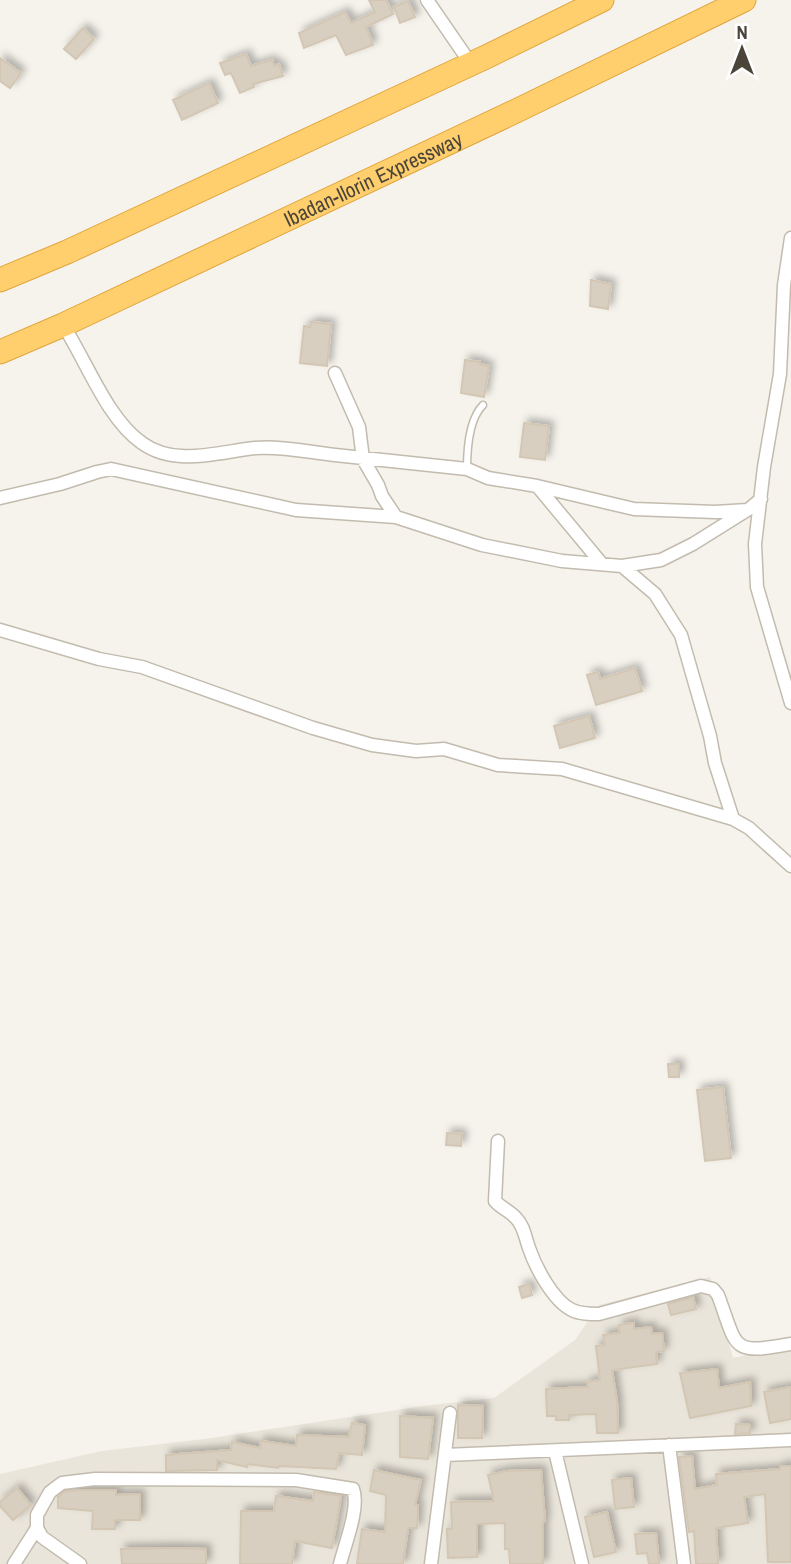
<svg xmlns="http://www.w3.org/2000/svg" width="791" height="1564" font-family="'Archivo Narrow',sans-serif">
<defs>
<filter id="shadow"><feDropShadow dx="4.5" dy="-4.5" stdDeviation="3.5" flood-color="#0004"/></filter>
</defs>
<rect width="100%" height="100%" fill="#f6f3ec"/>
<path fill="#eae5da" d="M710 1277 733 1358 791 1345V1564H0V1474L102 1451 204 1439 423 1406 494 1398 575 1340 599 1305Z"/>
<path fill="#d8cfc1" stroke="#d3c7b4" stroke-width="2" filter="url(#shadow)" d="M369 0H386L393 14 366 27 373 45 346 55 336 35 304 48 299 33 345 12 351 23 375 12Z
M408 1 415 17 400 23 394 7Z
M83 28 94 39 76 59 64 49Z
M246 54 251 66 272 60 274 66 279 64 283 76 253 84 254 87 240 93 231 73 225 75 220 63Z
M0 58 21 73 10 88 0 81Z
M209 83 218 103 182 120 173 100Z
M591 280 611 284 608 309 590 306Z
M311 322 331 324 327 366 300 363 304 326 310 327Z
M465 360 480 362V364L489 366 484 397 461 393Z
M524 423 549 426 545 460 520 457Z
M635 668 642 691 596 705 587 675 598 672 600 679Z
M589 716 595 738 560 748 554 726Z
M668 1064H679V1077H669Z
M723 1087 731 1158 705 1161 697 1090Z
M447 1133 462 1134 461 1146 446 1145Z
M529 1284 532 1295 522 1298 519 1287Z
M693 1297 696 1309 671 1315 668 1304Z
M634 1323V1329L651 1327 652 1334 662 1333 664 1351 656 1352 657 1364 612 1370 617 1401 618 1433H597L596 1414 569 1415V1420H556V1416H547L546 1389 588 1387 587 1382 600 1380 596 1346 605 1345 603 1335 620 1333 619 1325Z
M717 1369 719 1388 750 1382 751 1406 690 1418 680 1373Z
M791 1387V1419L770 1423 764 1392Z
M458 1405 483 1406 482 1438H458Z
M400 1416 433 1418 428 1459 400 1457Z
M352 1423 365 1425 362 1455 339 1453 336 1469 279 1466 278 1468 248 1464 247 1467 217 1460V1470L166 1471V1455L231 1450 232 1442 260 1448 261 1441 296 1446 297 1435 349 1437Z
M736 1424 750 1425V1433L735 1434Z
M692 1456 695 1489 717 1485 716 1474 780 1469V1466H791V1562H768L765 1494 744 1497 748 1523 716 1528 718 1564H696L694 1531 689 1532 679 1457Z
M374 1470 421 1480 415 1505H418L417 1528H408L403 1564H357L362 1529 385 1532 386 1495 370 1491Z
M541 1470 545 1521 543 1522V1564H510L509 1549H505V1523L477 1524V1557L448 1558 447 1529H452L451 1502 494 1501 488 1475 507 1471Z
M631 1478 634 1507 615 1509 612 1480Z
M17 1488 31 1505 13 1520 0 1506V1502Z
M80 1490H116V1495L140 1494V1520H115V1529H92L93 1511 58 1508V1497L65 1491Z
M314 1492 341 1496 332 1548 295 1541 292 1564H240L241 1511H274L276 1496 313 1501Z
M607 1512 616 1552 594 1557 585 1517Z
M656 1533 659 1564H649L647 1553 637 1554 635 1534Z
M172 1548 206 1549V1564H122L121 1549Z"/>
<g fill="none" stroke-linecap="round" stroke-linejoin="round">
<defs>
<path id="lane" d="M467 469C467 450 469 419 483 405"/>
<path id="street" d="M427 0 471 64
M791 238 784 285 780 374 764 467 755 544 757 587 791 703
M63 325C86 360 107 419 142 443 175 467 218 452 255 448 282 446 308 452 335 455 379 460 423 464 467 469L488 478 537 486 634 509 715 512 747 510
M335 373 359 427 363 459 378 485 382 496 396 517
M538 487 602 564
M0 498 60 484 97 472 111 469 296 510 396 517 482 545 562 561 622 566 661 560 693 544 749 509 761 499
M622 566 655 594 681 635 710 736 715 763 733 819
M0 630 99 659 142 667 313 728 372 745 416 751 444 749 498 765 562 769 733 819 749 828 791 866
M498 1141 495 1201C501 1208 510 1211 516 1218 524 1226 525 1237 529 1248 535 1266 553 1301 572 1310 580 1314 590 1314 599 1314L701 1286 713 1289 718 1295C738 1349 730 1355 791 1344
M669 1445 684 1564
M555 1451 582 1564
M445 1455 791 1440
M14 1564 37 1528
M80 1564 42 1537 37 1528V1515L50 1492 62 1483 95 1479 296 1480 353 1489C360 1507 345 1544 340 1564
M431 1564 450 1413"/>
<g id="highway">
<path d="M0 280 67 252 488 56 602 0"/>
<path id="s1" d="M0 352 63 325 516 111 744 0"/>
</g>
</defs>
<use href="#lane" stroke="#c2bbae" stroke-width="9"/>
<use href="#street" stroke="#c2bbae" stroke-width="15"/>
<use href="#highway" stroke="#e0a43c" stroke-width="25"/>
<use href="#lane" stroke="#fff" stroke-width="6"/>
<use href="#street" stroke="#fff" stroke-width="12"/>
<use href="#highway" stroke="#ffcf6e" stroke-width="23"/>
</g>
<g text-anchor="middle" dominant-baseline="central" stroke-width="5" stroke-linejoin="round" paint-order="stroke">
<g font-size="21" fill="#4b4439" stroke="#fff">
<text stroke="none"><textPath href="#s1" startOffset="411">Ibadan-Ilorin Expressway</textPath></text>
</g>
</g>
<g transform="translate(742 49)" stroke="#ffffff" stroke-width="5" paint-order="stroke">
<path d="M0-5L12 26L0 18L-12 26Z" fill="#4b4439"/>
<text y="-10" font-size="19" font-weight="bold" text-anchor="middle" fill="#4b4439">N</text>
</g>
</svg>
